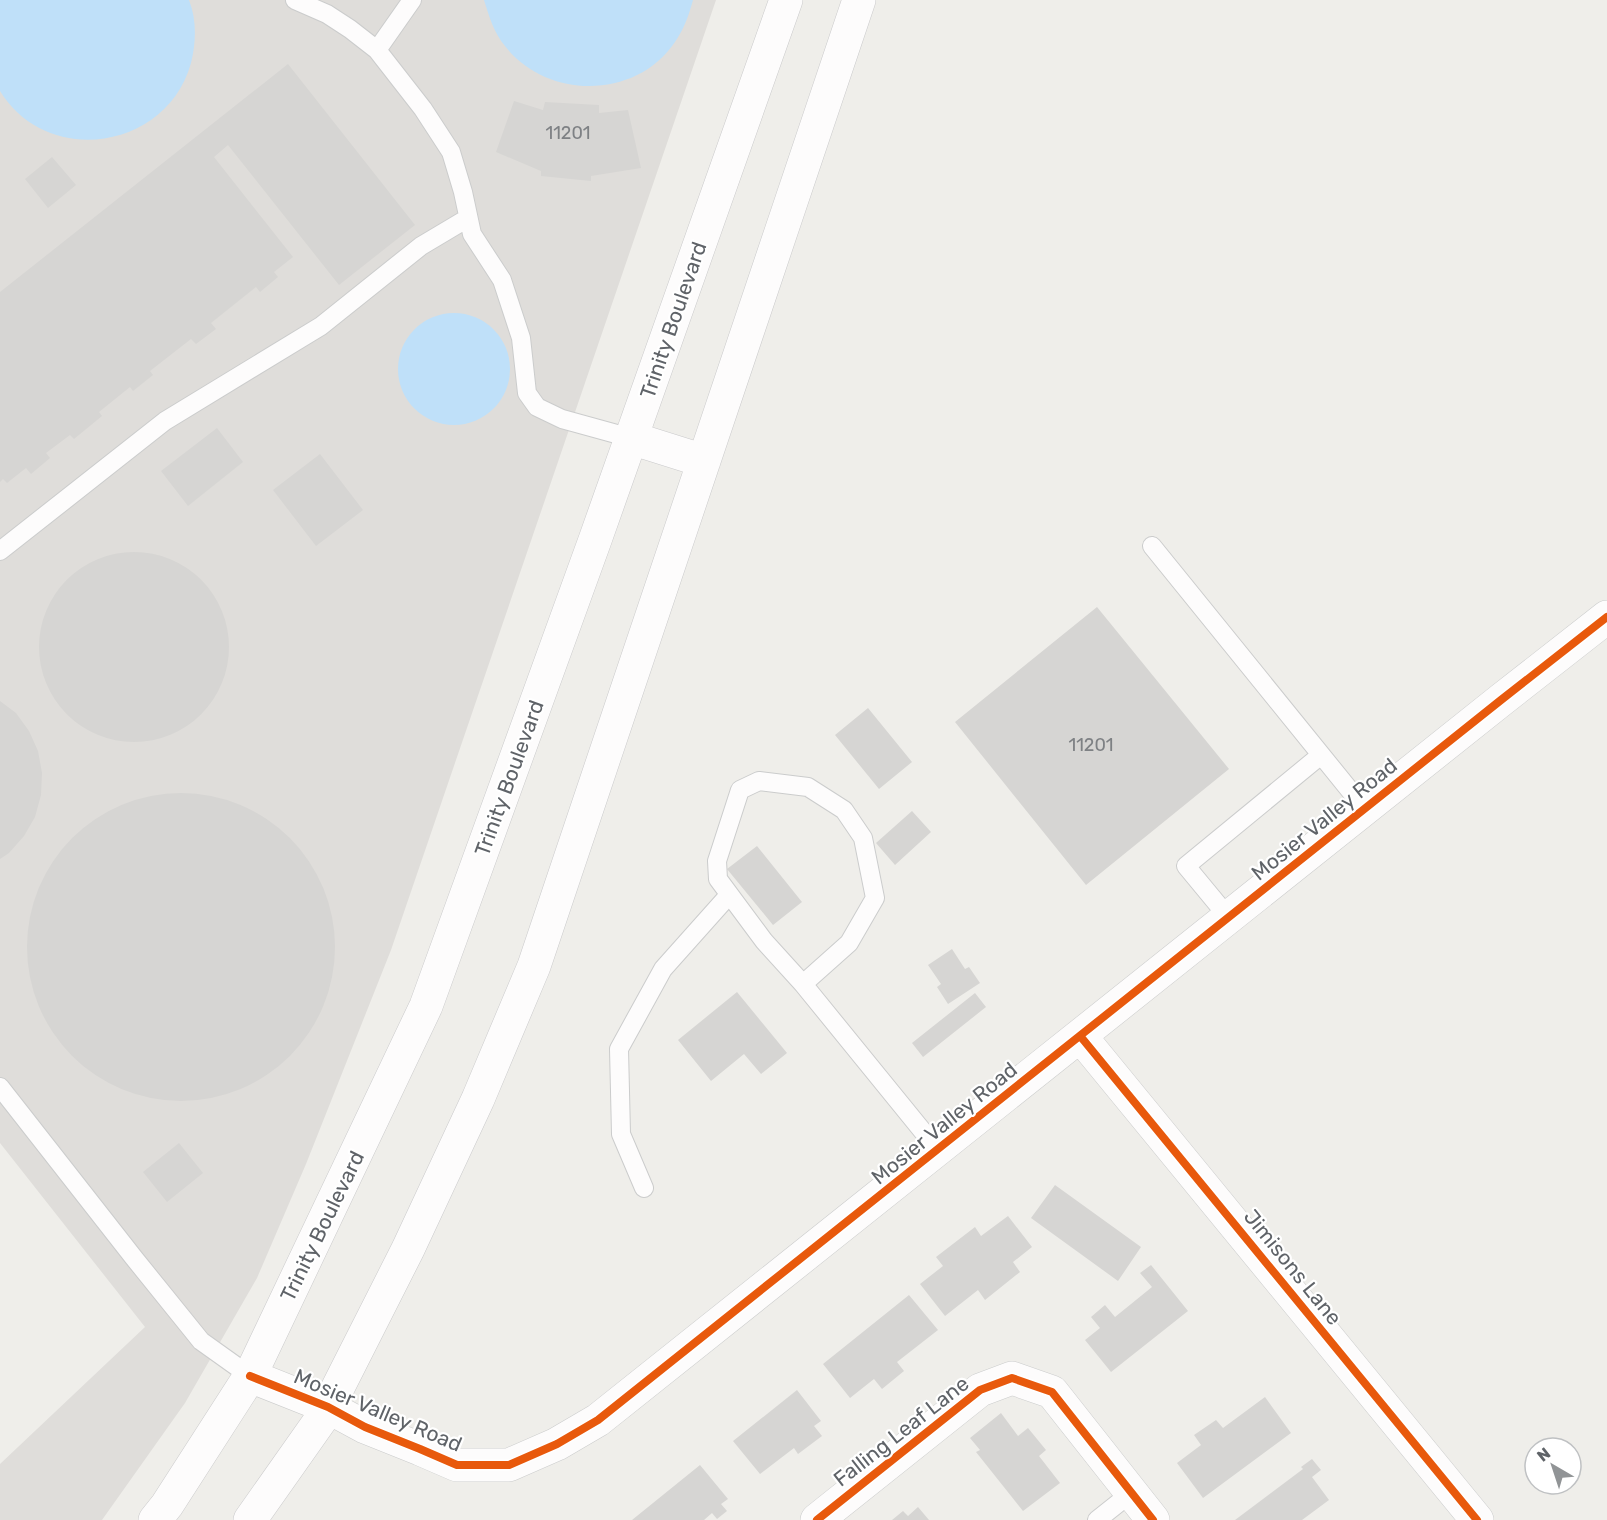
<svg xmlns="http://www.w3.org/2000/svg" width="1607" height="1520" font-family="Rubik,sans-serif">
<rect width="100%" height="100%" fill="#efeeea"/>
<path fill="#dfddda" d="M0 0H716L391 950 306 1164 257 1278 185 1403 102 1520H0V1464L145 1327 0 1143Z"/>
<path fill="#bfe0f9" d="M0 0H189C197 20 196 43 191 63 167 150 47 168 0 91Z
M484 0H693C689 15 684 29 675 42 636 100 547 100 505 46 494 33 489 16 484 0Z
M398 369a56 56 0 1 1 112 0a56 56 0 1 1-112 0Z"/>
<path fill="#d6d5d3" d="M288 64 415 225 339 285 228 145 214 157 293 257 274 272 278 277 260 292 256 287 211 323 216 329 196 344 191 339 150 371 153 375 133 391 130 387 99 412 102 416 74 439 70 435 46 453 50 458 31 474 26 468 7 483 3 479 0 482V292Z
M514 101 543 110 545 102 599 105V113L628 110 641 168 591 176V181L541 176V171L496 152Z
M52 157 76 185 48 208 25 179Z
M217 428 243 462 188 506 161 471Z
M320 454 363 510 316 546 273 490Z
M39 647a95 95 0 1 1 190 0a95 95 0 1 1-190 0Z
M1097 607 1229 769 1086 885 955 722Z
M0 701 16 713 29 731 38 751 42 773 41 795 35 817 24 836 9 853 0 859Z
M868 708 912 762 879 789 835 735Z
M27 947a154 154 0 1 1 308 0a154 154 0 1 1-308 0Z
M912 811 931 832 895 865 876 843Z
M757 846 802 902 773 925 727 869Z
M952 949 965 969 969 967 980 983 948 1004 937 987 941 984 928 965Z
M737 992 787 1053 761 1074 744 1054 711 1081 678 1040Z
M975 993 986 1007 923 1057 912 1043Z
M179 1143 203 1173 167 1202 143 1172Z
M1055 1185 1141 1247 1118 1281 1031 1218Z
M1008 1216 1032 1247 1013 1262 1020 1272 985 1300 978 1290 945 1316 920 1284 943 1266 936 1257 975 1227 981 1236Z
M1151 1265 1188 1311 1111 1372 1085 1340 1100 1328 1091 1317 1105 1305 1115 1317 1152 1287 1140 1273Z
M909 1295 938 1330 897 1362 904 1371 882 1389 874 1379 850 1398 823 1364Z
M797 1390 821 1421 814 1426 822 1436 798 1454 794 1448 760 1474 733 1441Z
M1265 1397 1291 1433 1203 1498 1177 1463 1201 1445 1194 1435 1216 1420 1223 1428Z
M1001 1413 1018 1436 1028 1428 1046 1450 1039 1456 1060 1483 1023 1511 976 1452 980 1450 970 1438Z
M1312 1459 1321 1470 1312 1477 1329 1500 1302 1520H1235L1303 1469 1301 1467Z
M700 1465 728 1499 721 1504 727 1511 717 1519 712 1513 704 1520H632Z
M918 1507 929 1520H892L903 1511 908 1516Z"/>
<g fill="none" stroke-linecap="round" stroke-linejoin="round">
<defs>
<path id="lane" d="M295 0 327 14 350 29 377 50 423 109 451 152 463 192 472 234 502 280 521 338 527 393 537 407 562 419 631 438
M377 50 412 0
M1152 546 1365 809
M0 551 165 421 321 326 421 246 468 218
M1229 918 1186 866 1321 755
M803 984 849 943 875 898 863 838 844 810 808 787 759 781 740 790 717 861 718 879 764 941 803 984 938 1150
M0 1087 134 1258 201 1341 250 1376
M644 1188 621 1134 619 1049 663 969 729 895
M1097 1520 1131 1493"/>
<path id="street" d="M1081 1037 1477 1520
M250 1376 328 1407 365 1427 420 1449 457 1465H509L557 1444 598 1420 1501 700 1607 617
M817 1520 980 1390 1012 1378 1052 1392 1153 1520"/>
<path id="secondary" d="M631 438 704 461
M155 1520 167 1505 250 1376 426 1006 595 540 786 0
M250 1520 324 1415 408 1249 478 1099 534 966 859 0"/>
</defs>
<use href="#lane" stroke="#cbcccc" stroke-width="20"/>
<use href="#street" stroke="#cbcccc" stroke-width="34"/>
<use href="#secondary" stroke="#cacacb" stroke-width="34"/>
<use href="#lane" stroke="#fdfcfc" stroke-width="18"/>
<use href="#street" stroke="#fdfcfc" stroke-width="33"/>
<use href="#secondary" stroke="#fdfcfc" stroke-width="33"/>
<defs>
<path id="cycleway" d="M1081 1037 1477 1520
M250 1376 328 1407 365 1427 420 1449 457 1465H509L557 1444 598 1420 1501 700 1607 617
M817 1520 980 1390 1012 1378 1052 1392 1153 1520"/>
</defs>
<use href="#cycleway" stroke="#fff" stroke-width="11"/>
<use href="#cycleway" stroke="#e8590c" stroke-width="8"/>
</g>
<g text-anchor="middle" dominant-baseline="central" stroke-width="4.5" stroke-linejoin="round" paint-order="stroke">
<g font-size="18" fill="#7e8184">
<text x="568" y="133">11201</text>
<text x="1091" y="745">11201</text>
</g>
<g font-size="21" fill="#5f6368" stroke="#fff">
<text transform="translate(673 320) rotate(-71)">Trinity Boulevard</text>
<text transform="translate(509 778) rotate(-70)">Trinity Boulevard</text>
<text transform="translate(1324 819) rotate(-39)">Mosier Valley Road</text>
<text transform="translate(944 1123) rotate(-39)">Mosier Valley Road</text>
<text transform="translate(322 1226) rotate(-64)">Trinity Boulevard</text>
<text transform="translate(1293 1267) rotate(51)">Jimisons Lane</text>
<text transform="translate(378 1410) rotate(23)">Mosier Valley Road</text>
<text transform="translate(901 1431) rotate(-38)">Falling Leaf Lane</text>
</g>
</g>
<g transform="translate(1553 1466) rotate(321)"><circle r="28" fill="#ffffff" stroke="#bfc1c3" stroke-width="1.5"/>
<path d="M0-4.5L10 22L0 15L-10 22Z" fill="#919496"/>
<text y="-9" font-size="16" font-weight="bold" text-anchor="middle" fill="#5f6368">N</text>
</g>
</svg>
